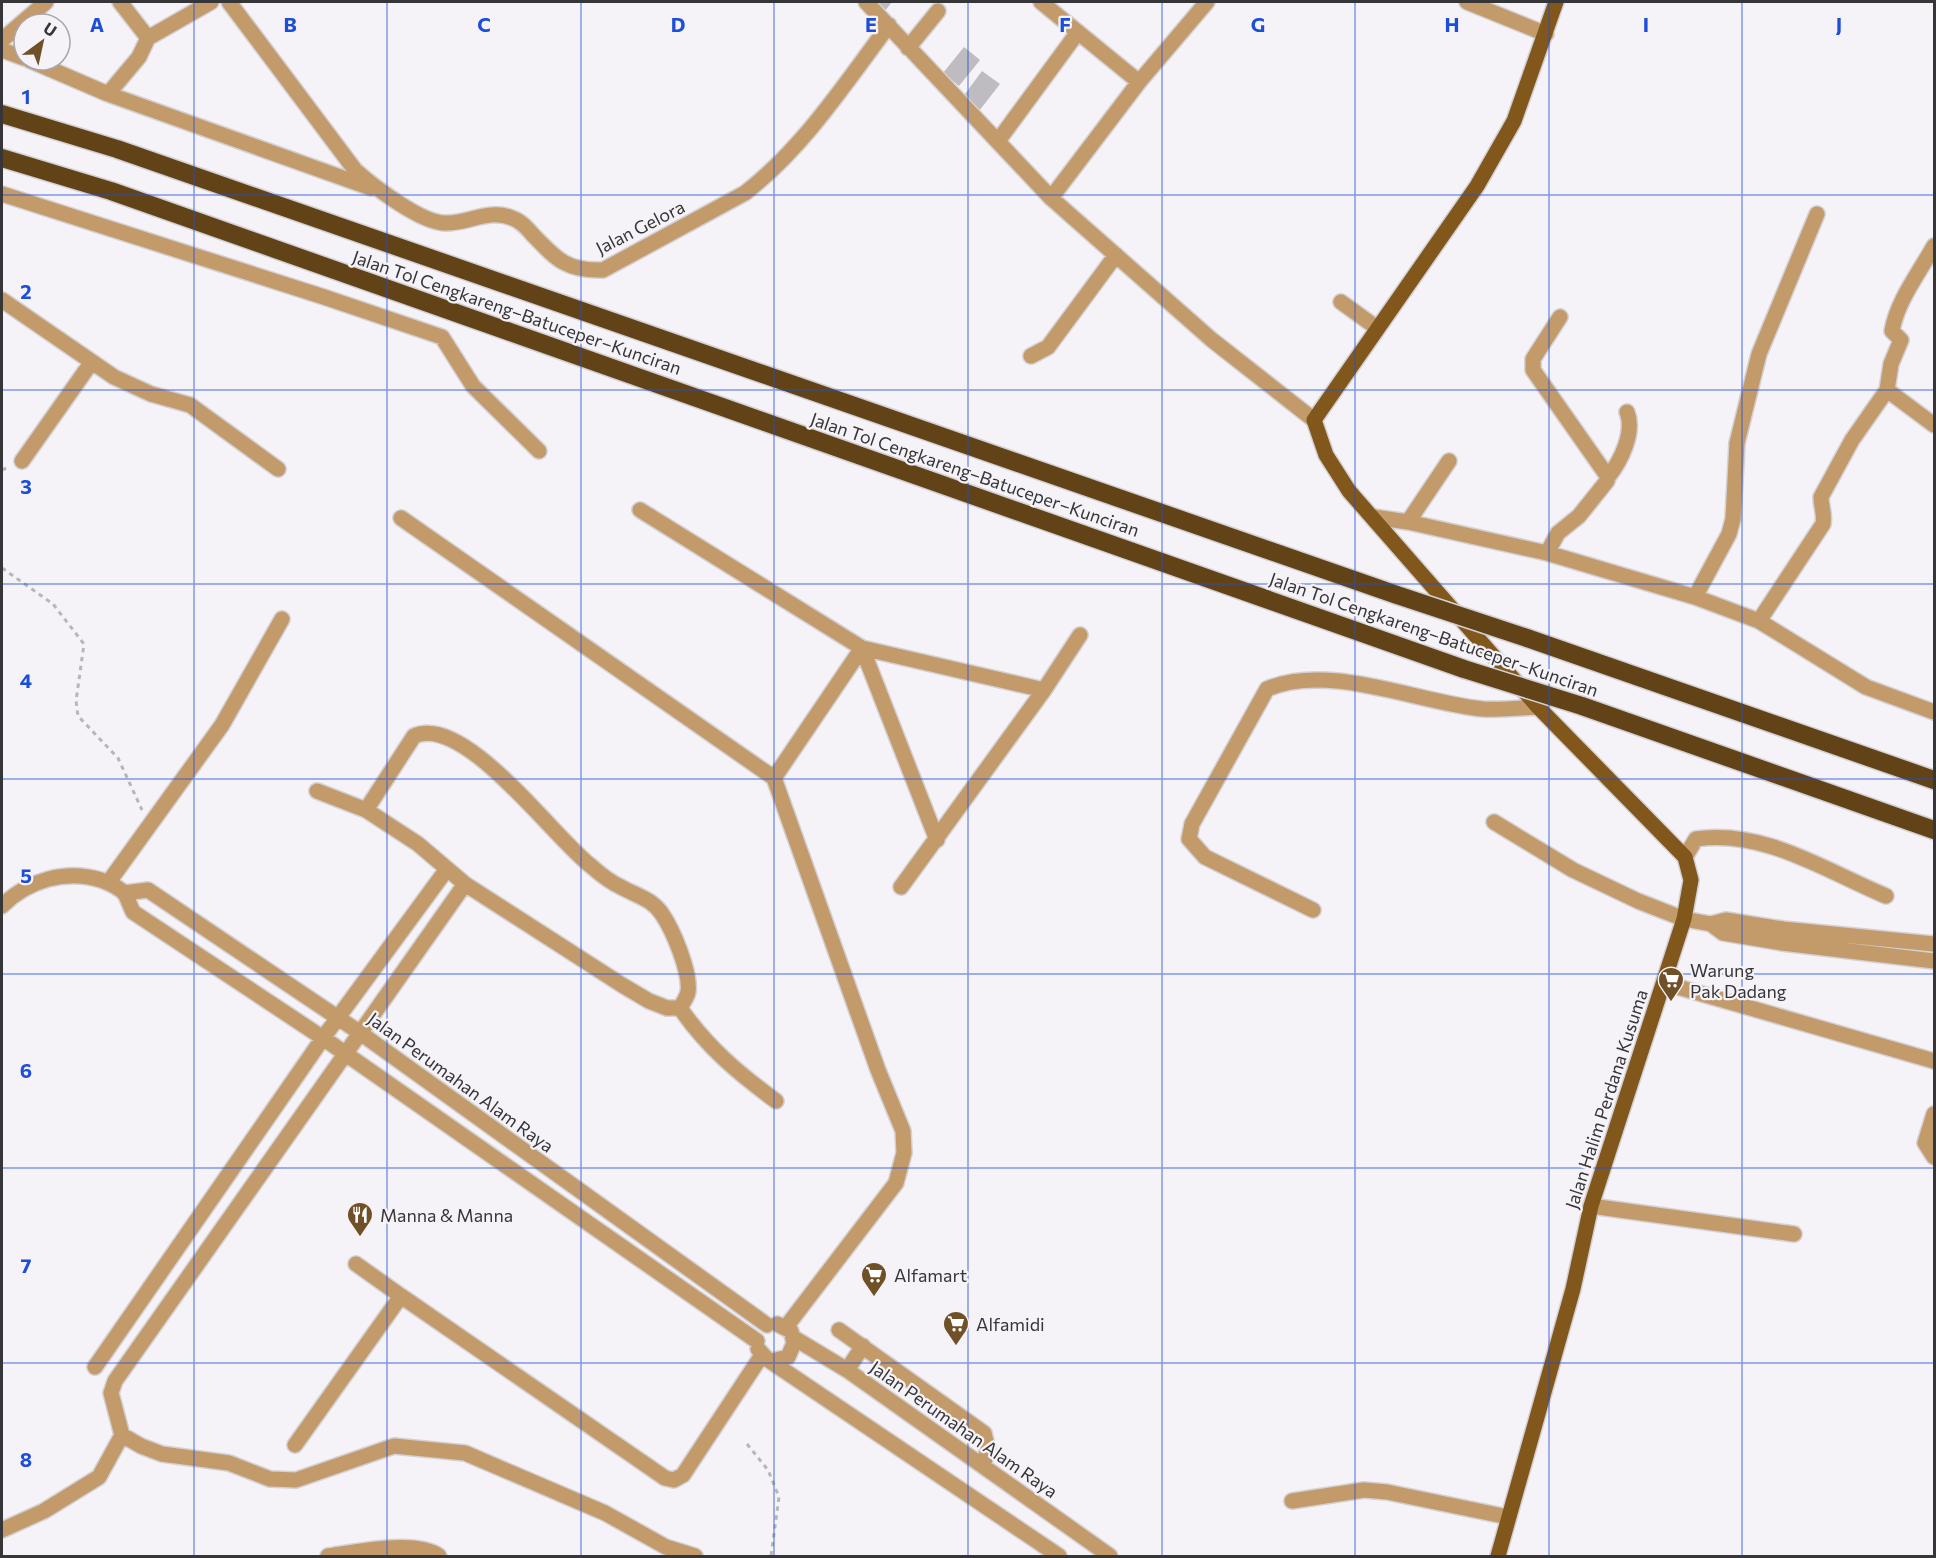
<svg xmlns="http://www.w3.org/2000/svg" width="1936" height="1558" font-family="Commissioner,sans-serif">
<rect width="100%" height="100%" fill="#f5f3f8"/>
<path fill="#bebcc1" d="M871 2H892L884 12Z
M964 47 980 60 959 86 943 73Z
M982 71 1000 84 979 111 962 98Z"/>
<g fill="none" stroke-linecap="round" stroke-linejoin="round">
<defs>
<path id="minor" d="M120 2 148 38
M229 2 355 170C373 186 421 223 445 223 467 224 490 208 512 218 521 221 527 228 533 235 557 260 567 271 603 270L745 193C804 147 844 85 889 25
M866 2 1051 198 1212 340 1314 420
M1041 2 1139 82
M1467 2 1546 34
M2 40 46 2
M908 48 938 11
M2 50 24 58
M29 60 108 94 371 188
M108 94 139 57 148 38 211 2
M998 141 1078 32
M2 194 324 297 442 337 473 386 539 451
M1051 198 1139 82 1207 2
M2 300 114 377 151 394 190 405 278 469
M1341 302 1377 328
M1031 356 1048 347 1116 255
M1887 390 1934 425
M22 461 91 363
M1608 477C1621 461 1635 432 1627 412
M640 510 862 648 937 840
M1374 517 1408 522 1547 553 1695 597 1759 621 1866 687 1934 712
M401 518 774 778 878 1070 903 1131 904 1153 896 1183 786 1327
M1408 522 1449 461
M1547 553 1558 533 1579 516 1607 481 1608 477 1533 370V359L1560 317
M1695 597 1729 534 1733 519 1737 443 1759 354 1817 214
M1759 621 1823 524C1825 514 1821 507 1821 497L1852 440 1887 390 1891 364 1901 340 1892 331C1897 301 1919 273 1934 246
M774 778 862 648 1044 690
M317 791 366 810 418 844 465 884 622 985 649 1001 667 1008H680C707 1047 738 1073 776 1101
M366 810 414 736C464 713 553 837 591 866 600 874 610 882 621 887 637 896 652 899 662 914 673 930 691 973 688 992 687 997 683 1003 680 1008
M1494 822 1573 870 1638 901 1684 919 1711 924 1723 933 1782 943 1934 961
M1685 857 1696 839C1764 829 1826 871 1886 896
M108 883 222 725 282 619
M901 887 1044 690 1080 635
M124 893 148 890 359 1032 767 1325
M2 906C28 880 66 869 101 880 109 883 120 888 125 894 128 899 130 906 133 912L323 1038 757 1341
M1313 910 1205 857 1189 839 1192 824 1267 689C1329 662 1419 703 1483 709 1502 710 1520 708 1538 707
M1711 924 1726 920 1783 929 1934 944
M1664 983 1934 1061
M1934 1114 1925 1143 1934 1157
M1591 1206 1794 1234
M356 1264 401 1296
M839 1330 984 1433 988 1449 983 1466
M794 1338 847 1370 1110 1556
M758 1349 767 1359 1059 1556
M772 1361 788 1357 794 1343 791 1331 777 1324
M95 1367 323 1038 447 869
M847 1370 863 1346
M122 1435 141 1446 162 1454 229 1463 270 1479 296 1480 394 1446 465 1453 605 1513 666 1547 695 1556
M295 1445 401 1296 665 1478 674 1480 683 1475 762 1355
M1292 1501 1364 1490 1387 1492 1508 1517
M2 1530 44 1511 99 1477 122 1435 111 1393 115 1381 465 884
M328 1556C355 1552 416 1539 439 1556"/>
<path id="major" d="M1498 1556 1573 1289 1591 1206 1684 919 1691 880 1685 857 1538 707 1349 491 1326 455 1314 420 1477 186 1514 121 1556 2"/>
<path id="highway" d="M2 114 117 149 1397 595
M2 158 111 191 1464 669
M1527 638 1934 780
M1582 706 1934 830"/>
</defs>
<use href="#minor" stroke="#d3d1d5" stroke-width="18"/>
<use href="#major" stroke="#d3d1d5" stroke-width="18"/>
<use href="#highway" stroke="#d3d1d5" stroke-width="21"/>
<path stroke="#b7b6ba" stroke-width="3" stroke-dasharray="4.5 4.5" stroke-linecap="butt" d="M2 470 9 467
M2 568 53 604 84 644 76 701 78 716 118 758 142 810
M747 1444 768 1470 779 1497 771 1556"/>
<use href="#minor" stroke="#c39b6a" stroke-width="15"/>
<use href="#major" stroke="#81571c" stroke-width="15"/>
<use href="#highway" stroke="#624318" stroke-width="18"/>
<defs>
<path id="highway-bridge" d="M1397 595 1527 638
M1464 669 1582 706"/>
</defs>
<use href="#highway-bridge" stroke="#d3d1d5" stroke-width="21" stroke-linecap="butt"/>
<use href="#highway-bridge" stroke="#624318" stroke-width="18"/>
</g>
<path fill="none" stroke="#1d4ed8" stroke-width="1.5" stroke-opacity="0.55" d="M194 2V1556M387 2V1556M581 2V1556M774 2V1556M968 2V1556M1162 2V1556M1355 2V1556M1549 2V1556M1742 2V1556M2 195H1934M2 390H1934M2 584H1934M2 779H1934M2 974H1934M2 1168H1934M2 1363H1934"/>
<defs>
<symbol id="supermarket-pin" viewBox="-11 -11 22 30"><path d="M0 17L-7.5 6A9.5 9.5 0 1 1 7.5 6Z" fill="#705027" stroke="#f5f3f8"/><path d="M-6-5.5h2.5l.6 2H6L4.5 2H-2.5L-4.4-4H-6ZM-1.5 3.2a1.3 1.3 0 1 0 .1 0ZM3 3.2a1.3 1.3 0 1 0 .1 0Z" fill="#fff"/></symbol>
<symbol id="restaurant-pin" viewBox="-11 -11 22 30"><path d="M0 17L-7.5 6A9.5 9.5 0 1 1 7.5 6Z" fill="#705027" stroke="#f5f3f8"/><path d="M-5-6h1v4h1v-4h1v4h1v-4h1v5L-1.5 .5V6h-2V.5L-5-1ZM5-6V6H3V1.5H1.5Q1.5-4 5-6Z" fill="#fff"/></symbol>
</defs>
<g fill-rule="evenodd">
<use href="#supermarket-pin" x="1656" y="965" width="30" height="40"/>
<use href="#restaurant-pin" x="345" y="1200" width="30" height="40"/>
<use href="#supermarket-pin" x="859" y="1260" width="30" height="40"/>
<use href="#supermarket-pin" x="941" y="1309" width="30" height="40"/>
</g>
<g text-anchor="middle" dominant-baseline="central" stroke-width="4.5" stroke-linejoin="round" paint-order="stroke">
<g font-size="18" fill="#363537" stroke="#f5f3f8">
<text transform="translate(640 227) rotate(-27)">Jalan Gelora</text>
<text transform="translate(517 312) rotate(19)">Jalan Tol Cengkareng–Batuceper–Kunciran</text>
<text transform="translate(975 474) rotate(19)">Jalan Tol Cengkareng–Batuceper–Kunciran</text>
<text transform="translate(1434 634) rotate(19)">Jalan Tol Cengkareng–Batuceper–Kunciran</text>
<text transform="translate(461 1082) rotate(36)">Jalan Perumahan Alam Raya</text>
<text transform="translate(1606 1099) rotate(-72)">Jalan Halim Perdana Kusuma</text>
<text transform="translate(964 1429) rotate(35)">Jalan Perumahan Alam Raya</text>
</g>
<g font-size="18" fill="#363537" stroke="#f5f3f8" text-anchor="start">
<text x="1690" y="970">Warung<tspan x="1690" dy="21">Pak Dadang</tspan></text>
<text x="380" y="1215">Manna &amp; Manna</text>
<text x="894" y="1275">Alfamart</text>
<text x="976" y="1324">Alfamidi</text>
</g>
</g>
<g font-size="20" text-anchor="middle" font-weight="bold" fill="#1d4ed8" stroke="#f5f3f8" stroke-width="4.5" stroke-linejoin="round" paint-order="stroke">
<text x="97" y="32">A</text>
<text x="290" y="32">B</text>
<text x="484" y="32">C</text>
<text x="678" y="32">D</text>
<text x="871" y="32">E</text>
<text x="1065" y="32">F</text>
<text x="1258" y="32">G</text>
<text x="1452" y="32">H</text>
<text x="1646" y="32">I</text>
<text x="1839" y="32">J</text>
<text x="26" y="104">1</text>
<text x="26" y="299">2</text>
<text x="26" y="494">3</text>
<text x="26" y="688">4</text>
<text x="26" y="883">5</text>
<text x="26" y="1078">6</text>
<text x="26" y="1273">7</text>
<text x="26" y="1467">8</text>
</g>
<rect width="1936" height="1558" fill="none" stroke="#363537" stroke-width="6"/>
<g transform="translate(42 42) rotate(33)"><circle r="28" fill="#f5f3f8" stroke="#a9a7ab" stroke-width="1.5"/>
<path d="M0-4.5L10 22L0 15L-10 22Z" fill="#705027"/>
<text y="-9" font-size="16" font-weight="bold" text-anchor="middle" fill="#363537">U</text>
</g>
</svg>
